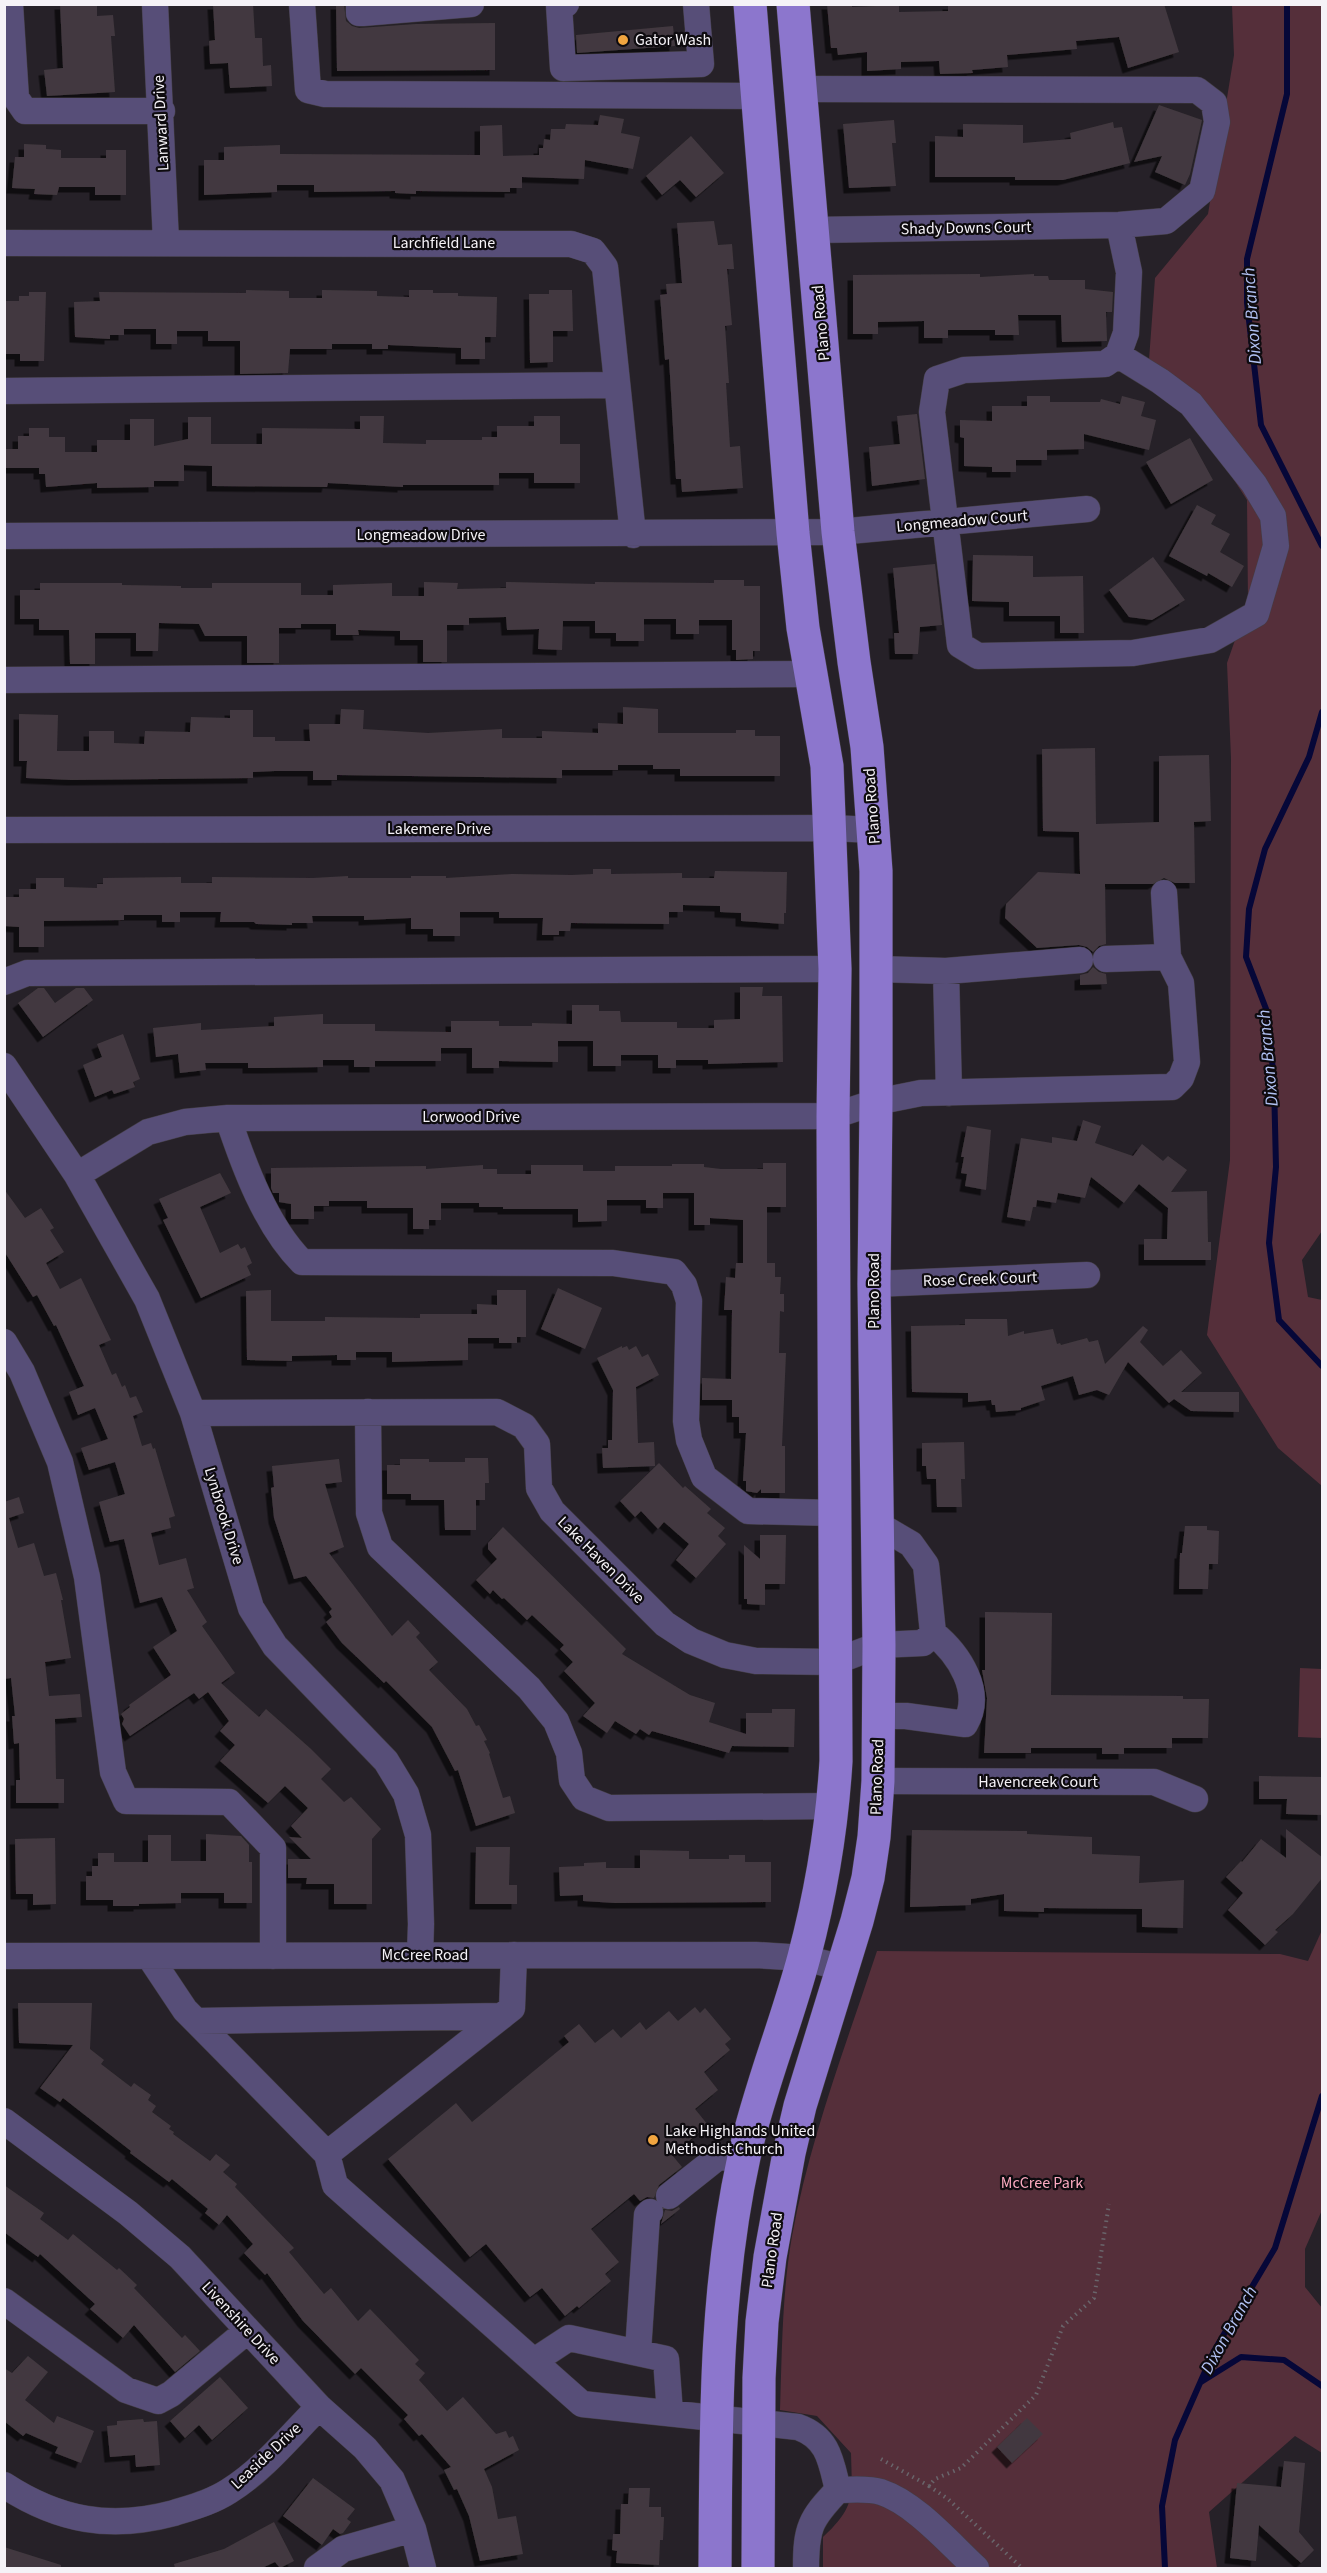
<svg xmlns="http://www.w3.org/2000/svg" width="1327" height="2573" font-family="'Source Sans 3',sans-serif">
<defs>
<filter id="shadow"><feDropShadow dx="-5.5" dy="5.5" stdDeviation="0" flood-color="#0009"/></filter>
</defs>
<rect width="100%" height="100%" fill="#262128"/>
<path fill="#552f3a" d="M1232 5H1322V1231L1302 1260 1308 1297 1322 1300V1486L1278 1448 1207 1335 1230 1160 1231 758 1227 663 1248 603 1247 500 1198 424 1149 360 1155 278 1208 214 1234 55Z
M1300 1668 1322 1669V1738L1298 1737Z
M1322 1930V2210L1305 2249V2287L1322 2308V2453L1295 2436 1209 2512 1217 2568H823V2537C856 2506 852 2496 851 2453L817 2416 780 2410C782 2352 782 2293 792 2236 810 2138 846 2045 877 1951L1280 1954 1308 1961Z"/>
<g fill="none" stroke-linecap="round" stroke-linejoin="round">
<path stroke="#060738" stroke-width="6" d="M1287 4V94L1247 259V303L1261 425 1322 546
M1322 712 1309 757 1265 849 1249 909 1246 957 1268 1014 1274 1083 1276 1167 1269 1243 1279 1320 1322 1366
M1201 2382 1241 2357 1284 2360 1322 2386
M1165 2568 1162 2506 1175 2440 1214 2351 1275 2248 1322 2096"/>
</g>
<path fill="#42393f" filter="url(#shadow)" d="M60 4H97V16L113 15 115 36H111L115 92 47 96 44 70 63 68Z
M213 4H253L255 38H262L263 66 271 65 272 86 230 88 228 63 210 64 209 41 215 40Z
M336 4H344L346 21 352 26 359 28 416 24 495 23V70L337 71Z
M827 4H852V7L899 5V12L948 11V4H1164L1179 52 1128 68 1119 37 1076 41 1077 49 1007 55 1008 67 972 70 973 73 940 74 939 61 901 62V69L867 71V52L838 55 837 48H831Z
M673 26 675 46 577 53 576 35Z
M1159 105 1202 120 1190 174 1185 185 1155 172 1162 156 1134 162Z
M600 115 624 119 621 133 640 137 633 169 585 160 584 179 522 177V188H510V192L416 191V194L395 193V191L314 192V185H277V192L204 195V160H224V147L280 145V154L480 155V126L502 125 503 156 539 155V148H543L544 139 550 140 551 129H565L566 124 598 125Z
M894 120 896 143H892L896 186 849 188 843 124Z
M1113 122 1114 128 1122 127 1130 163 1063 180H1015V177H935V136L963 137V124L1023 125V143L1071 139 1070 133Z
M691 136 724 173 696 197 680 180 662 195 646 176Z
M24 144 46 145V149L61 150V158H106V150H126V195H95V187H59L57 195 34 194 35 189 12 188 15 157H24Z
M714 221 718 245 732 244 734 269H727L732 325 725 326 729 383H726L730 447 740 446 743 488 682 492 681 479H676L669 359 665 360 660 295 667 294 666 284 682 283 677 223Z
M980 274V277L1034 274V276H1048L1049 280H1085V289L1113 292 1112 312H1106L1107 341 1062 342 1061 315H1018L1019 335H995V330H948V338H924V321L878 322V334H853V275Z
M246 290 289 291V298H322V290L377 291V296L409 297V290H433V293H458V296L497 297 496 337H485V359H461V348L388 345V349H372V344H332V349H290L288 373 240 374V341H208V331H177V344H156V329H124V335H110V339L75 337 74 302 100 301 99 292 246 293Z
M549 290H572L573 331H553V362L530 363 529 294H549Z
M29 292H46L44 361H20V354H4V301H19V296H29Z
M1027 396H1050V402H1100L1101 399 1120 404 1122 396 1145 402 1141 416 1156 420 1149 450 1084 434V449L1047 450V460H1016V472H992V467L964 466V438L960 437V420L992 421V406H1027Z
M917 414 925 479 872 486 869 447 900 444 897 416Z
M360 416H384L383 443 426 444V440H482V437H497V426H534V416H560V444H580V483H534V473H499V485H403V487L328 483 327 487 212 486V466L184 465V481H154V487L97 488V483L46 487 45 474H39V468H4V449H18V436H29V428H49V437H65V452H97V440H130V419H154V446L188 439V417H211V444H262V428L360 429Z
M1190 438 1213 480 1171 504 1146 462Z
M1197 505 1216 515 1211 524 1230 534 1220 552 1244 566 1232 587 1208 573 1207 576 1169 556Z
M973 555 1033 556V577L1083 576 1084 633H1060V616H1009V602L972 601Z
M1153 557 1185 600 1152 620 1129 617 1109 590Z
M935 564 942 625 920 627 918 654H895L894 633H899L893 568Z
M714 580H744V586H760V651H753V659L736 660V650H732V620H699V634H676V619H644V641H616V633H595V621H563L562 650 538 649 539 629 507 630 506 617 469 618V625H447V662H423V640H400V631L358 630 359 635H336V624H301V628H279V663H247V636H205L199 624 159 623 158 651H136V633H95V664H70L69 630H39V619H20V590H40V583H122V585L181 586V588H212V583H301V595H333V585L392 583V596H424V582L458 583 457 589 506 588V582L595 584V582L714 583Z
M623 707 658 709V733H736V730H755V736H780V776H680V769H653V765H618V770H562V778L337 775V780H313V771H275L253 772V778L72 780 26 778 27 761H19V714L58 715 57 751H89V731H114V743L144 744 145 731 190 732 191 717 230 718V710H253V737H275V741H310L309 724H340L341 709 364 710 363 729 428 733 502 729V738H542V731L598 733V723L623 724Z
M1095 748 1096 824 1159 822V756L1209 755 1211 821 1194 822 1195 883H1175L1164 878 1153 884H1105L1106 944 1099 946 1093 952 1087 947 1079 945 1037 948 1005 918 1006 904 1038 872 1080 874 1079 832 1043 831 1042 749Z
M593 869H611V874L682 873V878H714L715 871 787 872 786 913H784V924L741 921V913L720 912V906L683 905V912H669V924L571 923 570 931H559V935H542L543 918H499V912H460V936H433V929H411V918L364 920V916H312L313 923H292V925L256 924 254 922H220L221 912H180V922H162V915H124V920L44 921V947H19V927L4 926V897H19V889H36V878H64V887L97 888V884H103V878L181 877V883H212V877L313 878 348 876V878H411V876H446V878L512 874 572 875 593 874Z
M1093 967 1099 972 1106 974 1107 984 1080 985V975L1088 973Z
M740 987H763L762 996H782L783 1062 708 1064V1060H676V1068H658V1055H621V1066H593V1041H558V1062L499 1061V1068H472V1048H441V1061H375V1067H354V1060H323V1067L266 1068H248V1063H205L206 1070 180 1073 178 1054 156 1057 153 1028 201 1023V1030L274 1026V1017L323 1014V1024H375V1031L451 1032V1021H499V1026H532V1023L572 1024V1005H599V1011H620L621 1022H677V1028H714V1020L740 1019Z
M38 988H44L55 1003 76 988H84L93 1000 43 1037 18 1003Z
M123 1034 140 1079 133 1082 135 1087 114 1094 112 1090 95 1097 83 1065 102 1057 97 1044Z
M1083 1120 1101 1126 1095 1143 1133 1156 1142 1144 1163 1161 1168 1156 1187 1170 1171 1192 1207 1191 1208 1242H1211V1260H1144V1239H1167L1168 1208 1139 1184 1124 1203 1091 1177 1085 1198 1058 1193 1056 1203 1037 1200 1036 1207H1033L1030 1221 1007 1217 1021 1138 1052 1143V1137L1077 1141Z
M967 1126 991 1130 986 1190 965 1186 967 1174 961 1173 964 1157H961Z
M763 1163H786V1207H767V1263H775V1277H781L780 1294H784V1312L780 1311 779 1353H786L782 1446H785V1493H761V1489L757 1493 746 1491V1481H743L746 1433H739V1417H732V1400H702V1378L731 1379 732 1310H724L726 1277 735 1278 736 1263H743V1220L710 1218V1225H694V1193H663V1208H646V1200H607V1221L578 1222V1209H503V1207H479V1203H441V1220H429V1229H413V1208H367V1201H329V1206H314V1219H291V1204L279 1202V1193H273L271 1188V1168L426 1166V1169L483 1165V1169H497V1174H531V1165H583V1171H615V1166H672V1164H704V1167L721 1169H763Z
M220 1173 231 1193 200 1207 220 1253 238 1244 241 1249 245 1247 252 1263 247 1266 251 1275 201 1298 163 1220 168 1218 159 1199Z
M4 1189 25 1218 41 1208 54 1228 50 1230 64 1252 46 1263 60 1289 81 1278 111 1340 99 1345 112 1375 116 1373 122 1387 125 1385 130 1398 136 1396 143 1412 133 1416 142 1446 151 1443 153 1449 155 1448 175 1516 169 1518 171 1528 151 1533 159 1565 186 1558 194 1588 187 1590 207 1622 202 1626 235 1673 221 1683 259 1717 266 1709 311 1749 331 1769 321 1779 344 1802 351 1797 381 1829 372 1839V1904H334V1884H306L307 1878H288V1859H311L289 1837 302 1838 291 1826 308 1808 285 1786 268 1803 220 1761 235 1745 220 1731 229 1721 208 1692 199 1699 194 1693 130 1736 122 1724 124 1719 121 1714 130 1707 129 1705 171 1675 153 1647 177 1631 162 1597 140 1603 124 1539 110 1542 99 1502 125 1494 115 1462 89 1470 81 1448 108 1439 95 1408 78 1415 69 1392 84 1386 56 1325 54 1326 37 1295 33 1297 4 1251Z
M558 1288 602 1308 585 1349 541 1329Z
M271 1290V1321H325V1317L420 1318V1314H477V1304L497 1305V1290H526V1337H517V1343H499V1338H468V1360L392 1362V1352H356V1360H337V1355L292 1356V1361L247 1360 246 1291Z
M965 1319H1007L1008 1336 1024 1331V1334L1053 1329 1057 1344 1060 1343 1061 1345 1087 1338 1089 1342 1098 1340 1105 1364 1143 1326 1148 1330 1140 1342 1163 1366 1181 1350 1202 1373 1181 1392H1239V1412L1191 1411 1174 1399 1169 1403 1128 1362 1109 1395 1097 1390 1079 1395 1073 1376 1041 1386 1045 1400 1021 1408V1410L996 1412 995 1405H992L991 1400 968 1402V1393L912 1392 911 1326 965 1325Z
M622 1346V1348L627 1346 629 1350 636 1346 642 1357 648 1354 659 1375 636 1387 638 1443 654 1442 655 1466 603 1468 602 1448H608V1440H612L613 1390 597 1358Z
M964 1442 965 1479H961L962 1507H937L936 1479H927L926 1466H922V1443Z
M465 1458H488L489 1483H485V1500H476V1530H445L444 1500H411V1494H387V1465H400V1459H429V1462H465Z
M339 1459 342 1482 325 1484 344 1547 329 1553 392 1636 408 1620 420 1633 416 1637 438 1662 429 1670 467 1709 476 1726 479 1725 487 1740 484 1741 490 1753 489 1754 503 1798 510 1796 515 1813 476 1826 458 1770 455 1771 432 1727 386 1681 384 1683 342 1643 326 1622 332 1617 329 1612 332 1609 306 1576 294 1579 274 1518 271 1488 274 1487 272 1466Z
M659 1463 683 1488 685 1486 711 1509 707 1513 725 1528 718 1536 726 1544 696 1578 676 1560 689 1544 664 1522 658 1529 641 1511 635 1517 620 1501Z
M19 1497 24 1513 9 1518 18 1548 34 1543 44 1576 56 1573 63 1600H61L71 1658 45 1662 49 1696 80 1694 82 1717 55 1719 56 1779H64V1803H16V1780H20L19 1743 14 1744 12 1716H15L11 1678 4 1679V1502Z
M1185 1526H1207V1530L1219 1531 1218 1564H1209L1208 1589H1179L1180 1553H1182Z
M503 1527 626 1649 622 1654 690 1695 715 1703 709 1722 746 1734V1713H772V1709H795L794 1747 732 1746 729 1753 652 1731 649 1735 640 1729 636 1734 615 1721 607 1733 583 1716 595 1703 564 1671 573 1662 560 1649 564 1645 532 1615 527 1620 504 1598 502 1599 493 1590 490 1594 476 1580 497 1559 488 1549V1543Z
M760 1535H786L785 1584H765V1605L747 1604V1599H744V1545L760 1559Z
M985 1612 1052 1613 1051 1695 1183 1696V1699H1209L1208 1738H1172V1748H1124V1754H1102V1748H1031V1753H984L987 1698 982 1670H985Z
M1259 1776 1323 1777V1815L1286 1814 1287 1799H1259Z
M1286 1829 1323 1858V1877L1293 1914 1275 1930 1278 1932 1265 1945 1228 1910 1243 1893 1226 1877 1241 1861 1242 1862 1261 1839 1286 1858Z
M912 1830 1027 1831V1834L1092 1837V1854L1140 1856 1139 1883 1184 1880 1183 1928 1142 1927V1909L1044 1908V1912L1004 1911V1894L971 1899V1905L910 1907Z
M206 1834 241 1836 249 1845V1862H252V1903H224V1893H181V1903L139 1904V1906H113V1900H86V1876H92V1866H98V1853H114V1862H148V1835H171V1861H206Z
M55 1838 56 1904 33 1905V1894H16L15 1839Z
M476 1847H510L509 1885H517V1904H475Z
M640 1850 689 1851V1859H729V1855H745V1862H771V1902L615 1903 583 1901V1895L560 1896 559 1867 584 1866V1863L606 1862V1868H640Z
M18 2003H92L90 2049 104 2060 101 2064 131 2087 134 2083 151 2095 148 2100 156 2106 152 2112 171 2126 169 2129 174 2132 173 2134 210 2161 216 2154 230 2165 223 2172 237 2184 235 2187 294 2248 289 2252 324 2294 331 2288 358 2321 370 2309 419 2360 415 2364 425 2373 419 2380 447 2411 463 2397 496 2434 506 2431 509 2438 513 2436 519 2450 484 2469 492 2487 498 2519 516 2516 523 2554 480 2561 469 2516 457 2489 454 2490 444 2470 451 2467 422 2434 419 2436 404 2419 408 2415 361 2368 355 2374 303 2321 267 2273 265 2275 244 2253 253 2244 227 2215 219 2225 205 2213 208 2209 172 2179 169 2182 130 2153 131 2151 63 2098 60 2102 40 2088 73 2045 19 2043Z
M695 2007 700 2013 705 2008 731 2039 725 2044 730 2050 704 2072 718 2090 695 2109 708 2125 672 2155 682 2167 659 2185 654 2198 647 2197 640 2201 634 2194 591 2229 619 2262 605 2274 611 2281 579 2308 577 2306 565 2316 542 2288 530 2297 486 2244 470 2257 388 2159 456 2103 472 2122 569 2042 564 2036 579 2024 595 2043 613 2029 621 2038 640 2022 646 2030 669 2011 678 2021Z
M4 2185 44 2213 40 2219 68 2240 73 2234 117 2270 119 2268 137 2285 134 2288 182 2338 185 2335 200 2351 175 2372 134 2325 123 2338 90 2309 95 2304 40 2254 38 2257 4 2232Z
M679 2207 680 2209 661 2224 665 2210 672 2211Z
M28 2356 48 2372 25 2400 54 2423 57 2416 94 2431 81 2463 55 2453 58 2447 26 2433 23 2436 4 2421V2368L12 2373Z
M220 2377 248 2408 212 2440 199 2425 185 2438 170 2421Z
M1027 2418 1043 2434 1012 2463 997 2447Z
M143 2419 144 2422 157 2421 160 2465 136 2467 135 2455 110 2457 107 2426 117 2425V2421Z
M1284 2461 1305 2463 1299 2532 1314 2550 1301 2563 1259 2525 1256 2561 1230 2558 1237 2483 1281 2487Z
M313 2478 355 2509 347 2519 351 2522 343 2533 340 2534 333 2529 322 2545 283 2516Z
M629 2488H650L649 2507H661V2517H664L663 2540H660L659 2565 616 2563 617 2551 612 2550 613 2534H620L621 2504H628Z
M274 2522 294 2561 280 2568 275 2562 262 2568H175L174 2564 224 2549Z
M4 2547 61 2565V2568H4Z"/>
<g fill="none" stroke-linecap="round" stroke-linejoin="round">
<defs>
<path id="minor" d="M10 4 16 98 25 111H162
M155 4 166 242
M302 4 308 90 325 94 758 96
M359 4V13H363L471 4
M566 4 559 5 563 68 701 64 696 4
M800 89 1197 90 1214 103 1217 122 1202 191 1166 221 1119 225 813 230
M4 243 571 244 593 251 605 267 633 535
M1118 355 1160 381 1191 404 1254 484 1273 516 1276 546 1256 614 1210 640 1133 653 978 656 960 645 932 412 937 379 964 370 1105 364 1118 355 1126 333 1129 272 1119 225
M4 391 617 385
M4 536 838 532 1087 509
M4 680 812 674
M4 830 831 828 874 830
M1164 893 1168 957
M876 969 946 971 1080 960
M946 971 949 1093
M4 982 27 973 835 969
M4 1066 77 1175 147 1299 193 1413 251 1608 275 1646 386 1761 406 1794 418 1835 421 1924 420 1955
M228 1118C244 1166 266 1226 302 1262L613 1263 674 1272 684 1285 689 1301 686 1421 689 1440 704 1477 748 1511 834 1513
M77 1175 148 1132 185 1122 228 1118 833 1116 876 1102 921 1093 1172 1087 1181 1078 1187 1062 1181 983 1168 957 1106 959
M874 1284 1087 1275
M4 1342 22 1372 60 1462 87 1577 113 1772 126 1801 229 1802 273 1848V1956
M368 1412 369 1513 380 1547 529 1688 556 1721 569 1753 572 1780 584 1798 609 1808 833 1806
M193 1413 497 1412 524 1426 537 1444 539 1488 552 1511 665 1624 691 1641 725 1655 756 1661 834 1662 879 1645 923 1643 933 1633
M877 1524 911 1544 926 1565 933 1633C959 1654 984 1692 965 1724L906 1716H878
M878 1781 1154 1782 1195 1799
M4 1956 756 1955 804 1958 843 1968
M149 1956 185 2010 327 2154 335 2185 582 2404 798 2427C829 2438 831 2462 838 2490 810 2519 806 2528 806 2568
M197 2021 502 2016
M4 2121 128 2213 180 2257 319 2407 365 2448 392 2480 413 2529 423 2568
M327 2154 512 2008 514 1955
M669 2196 718 2157 743 2159
M4 2301 126 2390 158 2401 171 2394 247 2331
M638 2352 647 2215 650 2212
M534 2361 569 2338 666 2359 670 2413
M4 2485C59 2521 111 2530 174 2513 193 2507 212 2502 229 2491 263 2470 291 2435 319 2407
M838 2490C852 2490 867 2488 881 2492 915 2503 950 2544 976 2568
M317 2568 343 2549 413 2529"/>
<path id="major" d="M715 2568C716 2431 714 2293 744 2157 759 2089 786 2025 804 1957 821 1893 832 1827 836 1761L833 1116 835 969 827 766 803 628 793 533 750 4
M758 2568 759 2378 762 2322 770 2257 789 2153 800 2106 857 1921 868 1878 874 1837 878 1781 879 1645 874 1284 876 1102V871L867 747 854 662 838 532 793 4"/>
</defs>
<use href="#minor" stroke="#433e45" stroke-width="27"/>
<use href="#major" stroke="#433e45" stroke-width="34"/>
<path stroke="#69656b" stroke-width="4" stroke-dasharray="1.5 4.5" stroke-linecap="butt" d="M881 2459 929 2486 935 2479 961 2468 1036 2395 1063 2326 1094 2298 1109 2204
M929 2486 948 2499 1022 2568"/>
<use href="#minor" stroke="#574e78" stroke-width="26"/>
<use href="#major" stroke="#8c76cd" stroke-width="33"/>
</g>
<g fill="#f1a540" stroke="#0e0b0f" stroke-width="2">
<circle cx="623" cy="40" r="6"/>
<circle cx="653" cy="2140" r="6"/>
</g>
<g text-anchor="middle" dominant-baseline="central" stroke-width="4.5" stroke-linejoin="round" paint-order="stroke">
<g font-size="16" fill="#f5f2f7" stroke="#0e0b0f" text-anchor="start">
<text x="635" y="40">Gator Wash</text>
<text x="665" y="2131">Lake Highlands United<tspan x="665" dy="18">Methodist Church</tspan></text>
</g>
<g font-size="16" fill="#f5f2f7" stroke="#0e0b0f">
<text transform="translate(161 123) rotate(-93)">Lanward Drive</text>
<text transform="translate(966 228) rotate(-1)">Shady Downs Court</text>
<text x="444" y="243">Larchfield Lane</text>
<text transform="translate(821 323) rotate(-95)">Plano Road</text>
<text transform="translate(962 521) rotate(-5)">Longmeadow Court</text>
<text x="421" y="535">Longmeadow Drive</text>
<text transform="translate(872 806) rotate(-94)">Plano Road</text>
<text x="439" y="829">Lakemere Drive</text>
<text x="471" y="1117">Lorwood Drive</text>
<text transform="translate(980 1279) rotate(-2)">Rose Creek Court</text>
<text transform="translate(874 1291) rotate(-90)">Plano Road</text>
<text transform="translate(224 1516) rotate(73)">Lynbrook Drive</text>
<text transform="translate(601 1560) rotate(45)">Lake Haven Drive</text>
<text transform="translate(877 1777) rotate(-88)">Plano Road</text>
<text x="1038" y="1782">Havencreek Court</text>
<text x="425" y="1955">McCree Road</text>
<text transform="translate(772 2250) rotate(-82)">Plano Road</text>
<text transform="translate(241 2323) rotate(47)">Livenshire Drive</text>
<text transform="translate(266 2456) rotate(-43)">Leaside Drive</text>
</g>
<g font-size="16" fill="#fbaac0" stroke="#0e0b0f">
<text x="1042" y="2183">McCree Park</text>
</g>
<g font-size="18" font-style="italic" fill="#b1c1f3" stroke="#0e0b0f">
<text transform="translate(1252 316) rotate(-94)">Dixon Branch</text>
<text transform="translate(1268 1058) rotate(-95)">Dixon Branch</text>
<text transform="translate(1229 2330) rotate(-61)">Dixon Branch</text>
</g>
</g>
<rect width="1327" height="2573" fill="none" stroke="#f5f2f7" stroke-width="12"/>
</svg>
